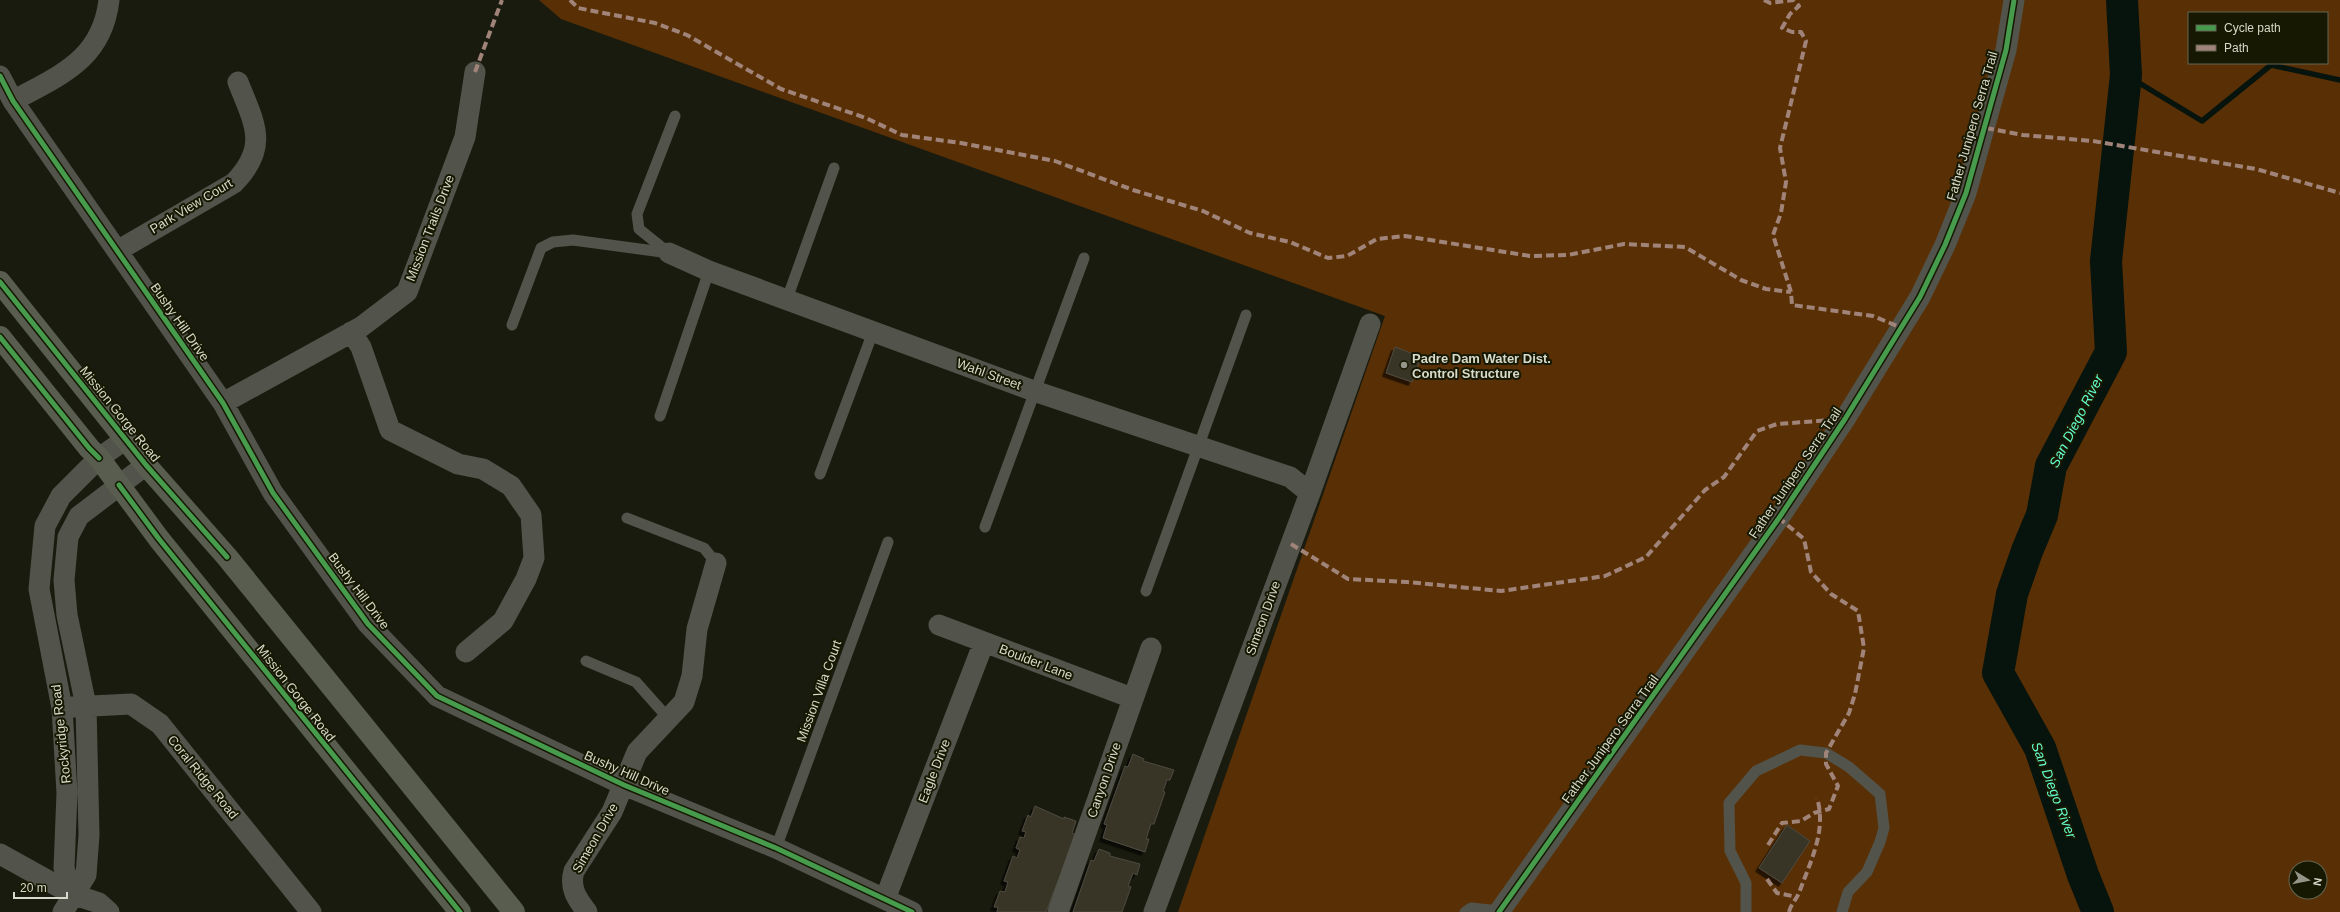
<svg xmlns="http://www.w3.org/2000/svg" width="2340" height="912" font-family="Helvetica,sans-serif">
<defs>
<filter id="shadow"><feDropShadow dx="-3.5" dy="3.5" stdDeviation="0" flood-color="#0009"/></filter>
</defs>
<rect width="100%" height="100%" fill="#1a1b0f"/>
<path fill="#593005" fill-rule="evenodd" d="M539 0H2340V912H1178L1385 316 561 19ZM2189 13H2327V63H2189ZM2296 868H2320V892H2296Z"/>
<g fill="none" stroke-linecap="round" stroke-linejoin="round">
<path stroke="#07130d" stroke-width="5.5" d="M2126 75 2202 121 2271 65 2340 80"/>
<path stroke="#07130d" stroke-width="32" d="M2098 912 2083 875 2040 748 1998 673 2012 594 2027 551 2042 515 2051 466 2111 352 2106 261 2126 75 2122 0"/>
</g>
<path fill="#393628" stroke="#4d4a40" filter="url(#shadow)" d="M1395 347 1421 357 1412 382 1386 373Z
M1133 754 1144 759 1143 761 1174 770 1170 780H1167L1163 791 1165 792 1154 824H1151L1146 839H1149L1145 852 1103 838 1107 825 1104 824 1125 766 1128 767Z
M1035 806 1064 819V817L1076 821 1072 833 1076 835 1046 912H997L998 907H994L1000 891 1005 892 1008 882 1004 881 1013 856 1017 858 1020 850 1016 848 1020 837 1024 838 1026 832 1022 831 1028 815 1031 817Z
M1787 825 1810 841 1782 883 1759 868Z
M1099 849 1110 853V856L1140 864 1137 875 1133 873 1128 886 1131 887 1122 912H1073L1091 860 1094 861Z"/>
<g fill="none" stroke-linecap="round" stroke-linejoin="round">
<path stroke="#52534a" stroke-width="11" d="M669 253 639 229 637 214 675 116
M787 299 834 168
M512 325 541 248 553 242 573 240 669 253
M660 416 709 271
M820 474 873 332
M627 518 704 548 716 563
M985 527 1084 258
M1146 591 1246 315
M586 661 636 682 668 718
M776 848 888 542
M1465 912 1471 908 1500 911
M1746 912V883L1730 851 1729 803 1756 771 1800 750 1826 753 1849 767 1880 794 1884 828 1880 842 1867 872 1848 892 1842 912"/>
<path stroke="#52534a" stroke-width="21" d="M0 76 13 101 223 403 273 493 368 624 437 696 624 785 776 848 912 912
M13 101C60 75 102 60 109 0
M117 251 234 183C270 146 254 123 238 82
M669 253 709 271 1034 391 1290 477 1310 493
M351 332 361 347 390 430 458 464 483 469 511 486 531 515 534 558 526 579 503 621 466 652
M223 403 361 327 407 292 465 137 475 72
M939 625 1132 698
M72 707 131 704 160 724 311 912
M0 854 72 894 99 903 109 912
M72 894 64 868 67 793 62 708 39 589 45 526 61 496 99 458 126 439
M885 899 984 642
M63 912 86 875 89 835 86 706 67 615 64 580 68 537 79 516 146 465
M587 912C577 899 569 888 574 871L612 812 637 752 684 702 692 676 697 629 716 563
M1058 912 1151 648
M1154 912 1310 493 1370 324
M1499 912 1779 518 1845 419 1920 297 1945 245 1966 193 2006 50 2014 0"/>
<path stroke="#585d50" stroke-width="22" d="M0 282 146 465 227 557 514 912
M0 337 89 448 99 458 159 539 460 912"/>
<path stroke="#a18479" stroke-width="4" stroke-dasharray="8 4" stroke-linecap="butt" d="M570 0 578 8 655 23 687 35 781 89 866 118 902 135 961 143 1055 161 1133 190 1203 211 1250 233 1290 242 1328 258 1347 256 1377 239 1405 236 1530 256 1568 255 1624 244 1685 247 1741 280 1766 289 1791 292
M1764 0 1770 3 1794 0 1799 6 1790 14 1782 28 1792 32H1801L1806 41 1780 148 1786 182 1781 213 1773 235 1791 292 1792 305 1873 316 1902 328
M475 72 502 0
M1986 128 2023 135 2093 141 2256 169 2340 193
M1291 544 1348 579 1407 582 1501 591 1605 576 1646 557 1705 490 1724 477 1757 431 1777 424 1845 419
M1768 845 1782 823 1801 821 1814 813 1829 809 1838 786 1826 764V753L1849 713 1855 694 1864 648 1858 611 1831 594 1811 572 1804 539 1779 518
M1767 879 1777 893 1797 897
M1789 912C1791 904 1796 900 1799 893 1810 862 1827 831 1817 798"/>
<defs>
<path id="cycleway" d="M0 76 13 101 223 403 273 493 368 624 437 696 624 785 776 848 912 912
M0 282 146 465 227 557
M0 337 89 448 99 458
M119 485 159 539 460 912
M1499 912 1779 518 1845 419 1920 297 1945 245 1966 193 2006 50 2014 0"/>
</defs>
<use href="#cycleway" stroke="#161802" stroke-width="8"/>
<use href="#cycleway" stroke="#469c4c" stroke-width="5"/>
</g>
<circle fill="#959689" stroke="#161802" stroke-width="1.5" cx="1404" cy="365" r="4"/>
<g text-anchor="middle" dominant-baseline="central" stroke-width="4" stroke-linejoin="round" paint-order="stroke">
<g font-size="13" fill="#d7d9ca" stroke="#161802">
<text transform="translate(1972 126) rotate(-74)">Father Junipero Serra Trail</text>
<text transform="translate(191 206) rotate(-31)">Park View Court</text>
<text transform="translate(430 228) rotate(-69)">Mission Trails Drive</text>
<text transform="translate(180 322) rotate(55)">Bushy Hill Drive</text>
<text transform="translate(989 374) rotate(20)">Wahl Street</text>
<text transform="translate(120 414) rotate(51)">Mission Gorge Road</text>
<text transform="translate(1795 473) rotate(-56)">Father Junipero Serra Trail</text>
<text transform="translate(359 591) rotate(53)">Bushy Hill Drive</text>
<text transform="translate(1263 618) rotate(-70)">Simeon Drive</text>
<text transform="translate(1036 662) rotate(21)">Boulder Lane</text>
<text transform="translate(819 691) rotate(-70)">Mission Villa Court</text>
<text transform="translate(296 693) rotate(52)">Mission Gorge Road</text>
<text transform="translate(61 734) rotate(-96)">Rockyridge Road</text>
<text transform="translate(1610 739) rotate(-54)">Father Junipero Serra Trail</text>
<text transform="translate(934 771) rotate(-69)">Eagle Drive</text>
<text transform="translate(627 773) rotate(24)">Bushy Hill Drive</text>
<text transform="translate(203 777) rotate(51)">Coral Ridge Road</text>
<text transform="translate(1104 780) rotate(-71)">Canyon Drive</text>
<text transform="translate(595 838) rotate(-60)">Simeon Drive</text>
</g>
<g font-size="13" font-weight="bold" fill="#d7d9ca" stroke="#161802" text-anchor="start">
<text x="1412" y="358">Padre Dam Water Dist.<tspan x="1412" dy="15">Control Structure</tspan></text>
</g>
<g font-size="14" font-style="italic" fill="#63fcce" stroke="#161802">
<text transform="translate(2076 421) rotate(-63)">San Diego River</text>
<text transform="translate(2054 790) rotate(69)">San Diego River</text>
</g>
</g>
<rect x="2188" y="12" width="140" height="52" fill="#161802" stroke="#636552"/>
<rect x="2196" y="25" width="20" height="6" fill="#469c4c" stroke="#636552"/>
<text x="2224" y="32" font-size="12" fill="#d7d9ca">Cycle path</text>
<rect x="2196" y="45" width="20" height="6" fill="#a18479" stroke="#636552"/>
<text x="2224" y="52" font-size="12" fill="#d7d9ca">Path</text>
<g transform="translate(2308 880) rotate(100)"><circle r="19" fill="#161802" stroke="#636552"/>
<path d="M0-3L7 15L0 10L-7 15Z" fill="#959689"/>
<text y="-6" font-size="11" font-weight="bold" text-anchor="middle" fill="#d7d9ca">N</text>
</g>
<path d="M14 892v6h53v-6" fill="none" stroke="#d7d9ca" stroke-width="2"/>
<text x="20" y="892" font-size="12" fill="#d7d9ca" stroke="#161802" stroke-width="3" paint-order="stroke">20 m</text>
</svg>
